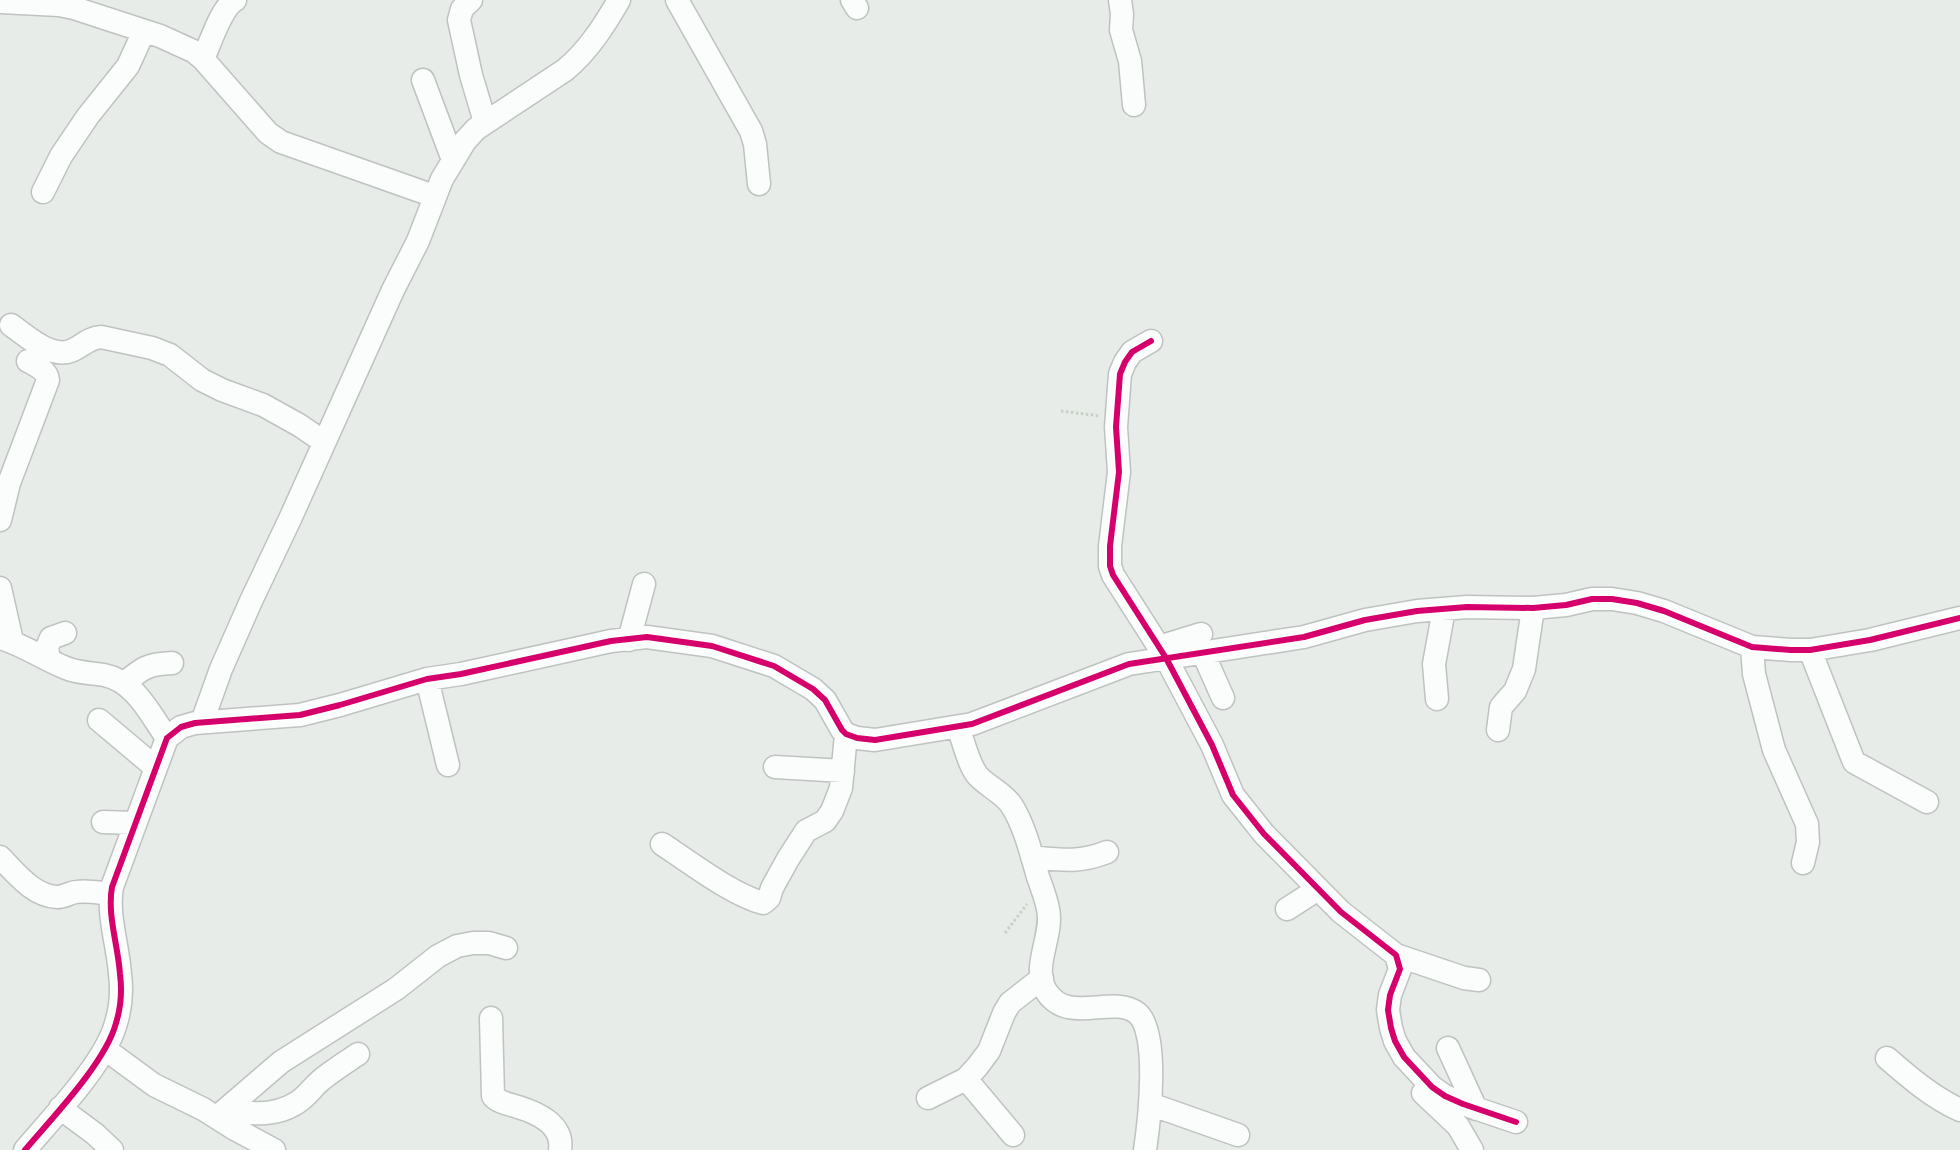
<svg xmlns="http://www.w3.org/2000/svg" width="1960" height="1150" font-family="'Archivo Narrow',sans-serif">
<rect width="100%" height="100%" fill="#e7ece8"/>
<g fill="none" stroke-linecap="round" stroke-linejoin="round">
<defs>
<path id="minor" d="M471 0 462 9 459 20 471 75 485 122
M677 0 751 131 755 144 759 184
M852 0 857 8
M1120 0 1122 14 1121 30 1130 61 1134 105
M0 2 59 5 74 8 160 36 193 51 203 59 268 133 281 142 434 196
M203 59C210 44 221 8 235 0
M423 80 453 160
M43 192 61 156 88 116 128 66 144 31
M11 325C28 337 52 360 73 350 83 345 89 338 101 337L152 348 170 355 202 380 222 390 263 405 299 425 324 442
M1151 341 1132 352 1125 362 1120 374 1116 427 1119 472 1110 546V566L1113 575 1166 658 1212 745 1233 795 1264 834 1341 912 1396 955 1400 969 1390 995 1388 1010 1391 1028 1395 1041 1404 1057 1432 1087 1445 1096 1463 1104 1516 1122
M0 520 9 483 48 380C47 370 36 365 28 361
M0 588 12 641
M0 638C24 645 43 659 66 668 78 673 91 673 104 675 135 681 150 714 167 738
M629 640 644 584
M1159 647 1201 634
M1752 647 1754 674 1774 750 1807 824 1808 842 1803 863
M1810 650 1854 762 1927 802
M1203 653 1223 698
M49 660 47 647 51 638 65 633
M427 679 448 765
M125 683C142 668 148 664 172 663
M1437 699 1434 664 1444 609
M99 720 156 768
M202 722 221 669 251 601 290 519 393 290 418 241 442 179 465 141 476 129 565 70C588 51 604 26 619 0
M958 727C963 740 969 766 978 776 988 787 1004 793 1012 806 1025 827 1031 853 1038 877 1042 888 1046 898 1048 909 1054 935 1031 967 1046 991 1068 1026 1112 994 1137 1013 1160 1031 1149 1123 1145 1150
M1498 730 1501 707 1515 691 1524 669 1533 608
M775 767 843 771
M103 822 135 823
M662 844C691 863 731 894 763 903L769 898 772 888 788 859 806 831 825 821 832 811 841 788 846 734
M0 857C16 873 33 896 57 897 64 897 69 893 76 892 87 890 100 893 111 894
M1032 857C1061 860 1080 863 1107 852
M1287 909 1318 889
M1396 955 1464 978 1479 980
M491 1018 493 1096C499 1103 510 1104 518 1107 538 1113 564 1125 560 1150
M1448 1048 1476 1109
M105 1049 154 1085 203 1109 233 1128 274 1150
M1887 1058C1910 1078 1932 1097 1960 1110
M966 1079 1013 1135
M1423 1093 1458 1126 1472 1150
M928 1098 966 1079 977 1067 989 1051 1004 1013 1010 1003 1042 978
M1150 1104 1238 1135
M60 1108 95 1134 112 1150
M227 1109C250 1115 277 1116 298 1102 306 1097 313 1087 320 1081 332 1071 345 1063 358 1054
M217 1117 281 1062 396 989 438 956 457 946 473 943H489L506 948
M25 1150C52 1118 106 1062 116 1023 121 1007 122 990 120 974 118 945 107 915 112 887L167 738 181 727 195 723 300 715 340 705 427 679 461 674 611 641 647 637 712 646 774 666 813 689 825 700 842 730 846 734 857 738 875 740 972 724 1129 664 1304 637 1365 620 1417 611 1467 607 1533 608 1566 605 1592 599H1612L1637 603 1664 611 1752 647 1791 650H1810L1870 640 1960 618"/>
</defs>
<use href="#minor" stroke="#bfc2c0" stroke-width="25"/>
<path stroke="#c6d1c4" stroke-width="3" stroke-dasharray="2.5 2.5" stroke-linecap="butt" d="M1061 411 1100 416
M1005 933 1027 904"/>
<use href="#minor" stroke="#fbfcfc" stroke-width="22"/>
<defs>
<path id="cycleway" d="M1151 341 1132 352 1125 362 1120 374 1116 427 1119 472 1110 546V566L1113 575 1166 658 1212 745 1233 795 1264 834 1341 912 1396 955 1400 969 1390 995 1388 1010 1391 1028 1395 1041 1404 1057 1432 1087 1445 1096 1463 1104 1516 1122
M25 1150C52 1118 106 1062 116 1023 121 1007 122 990 120 974 118 945 107 915 112 887L167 738 181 727 195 723 300 715 340 705 427 679 461 674 611 641 647 637 712 646 774 666 813 689 825 700 842 730 846 734 857 738 875 740 972 724 1129 664 1304 637 1365 620 1417 611 1467 607 1533 608 1566 605 1592 599H1612L1637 603 1664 611 1752 647 1791 650H1810L1870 640 1960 618"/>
</defs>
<use href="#cycleway" stroke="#fff" stroke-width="9"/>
<use href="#cycleway" stroke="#d6006c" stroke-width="6"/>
</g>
</svg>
